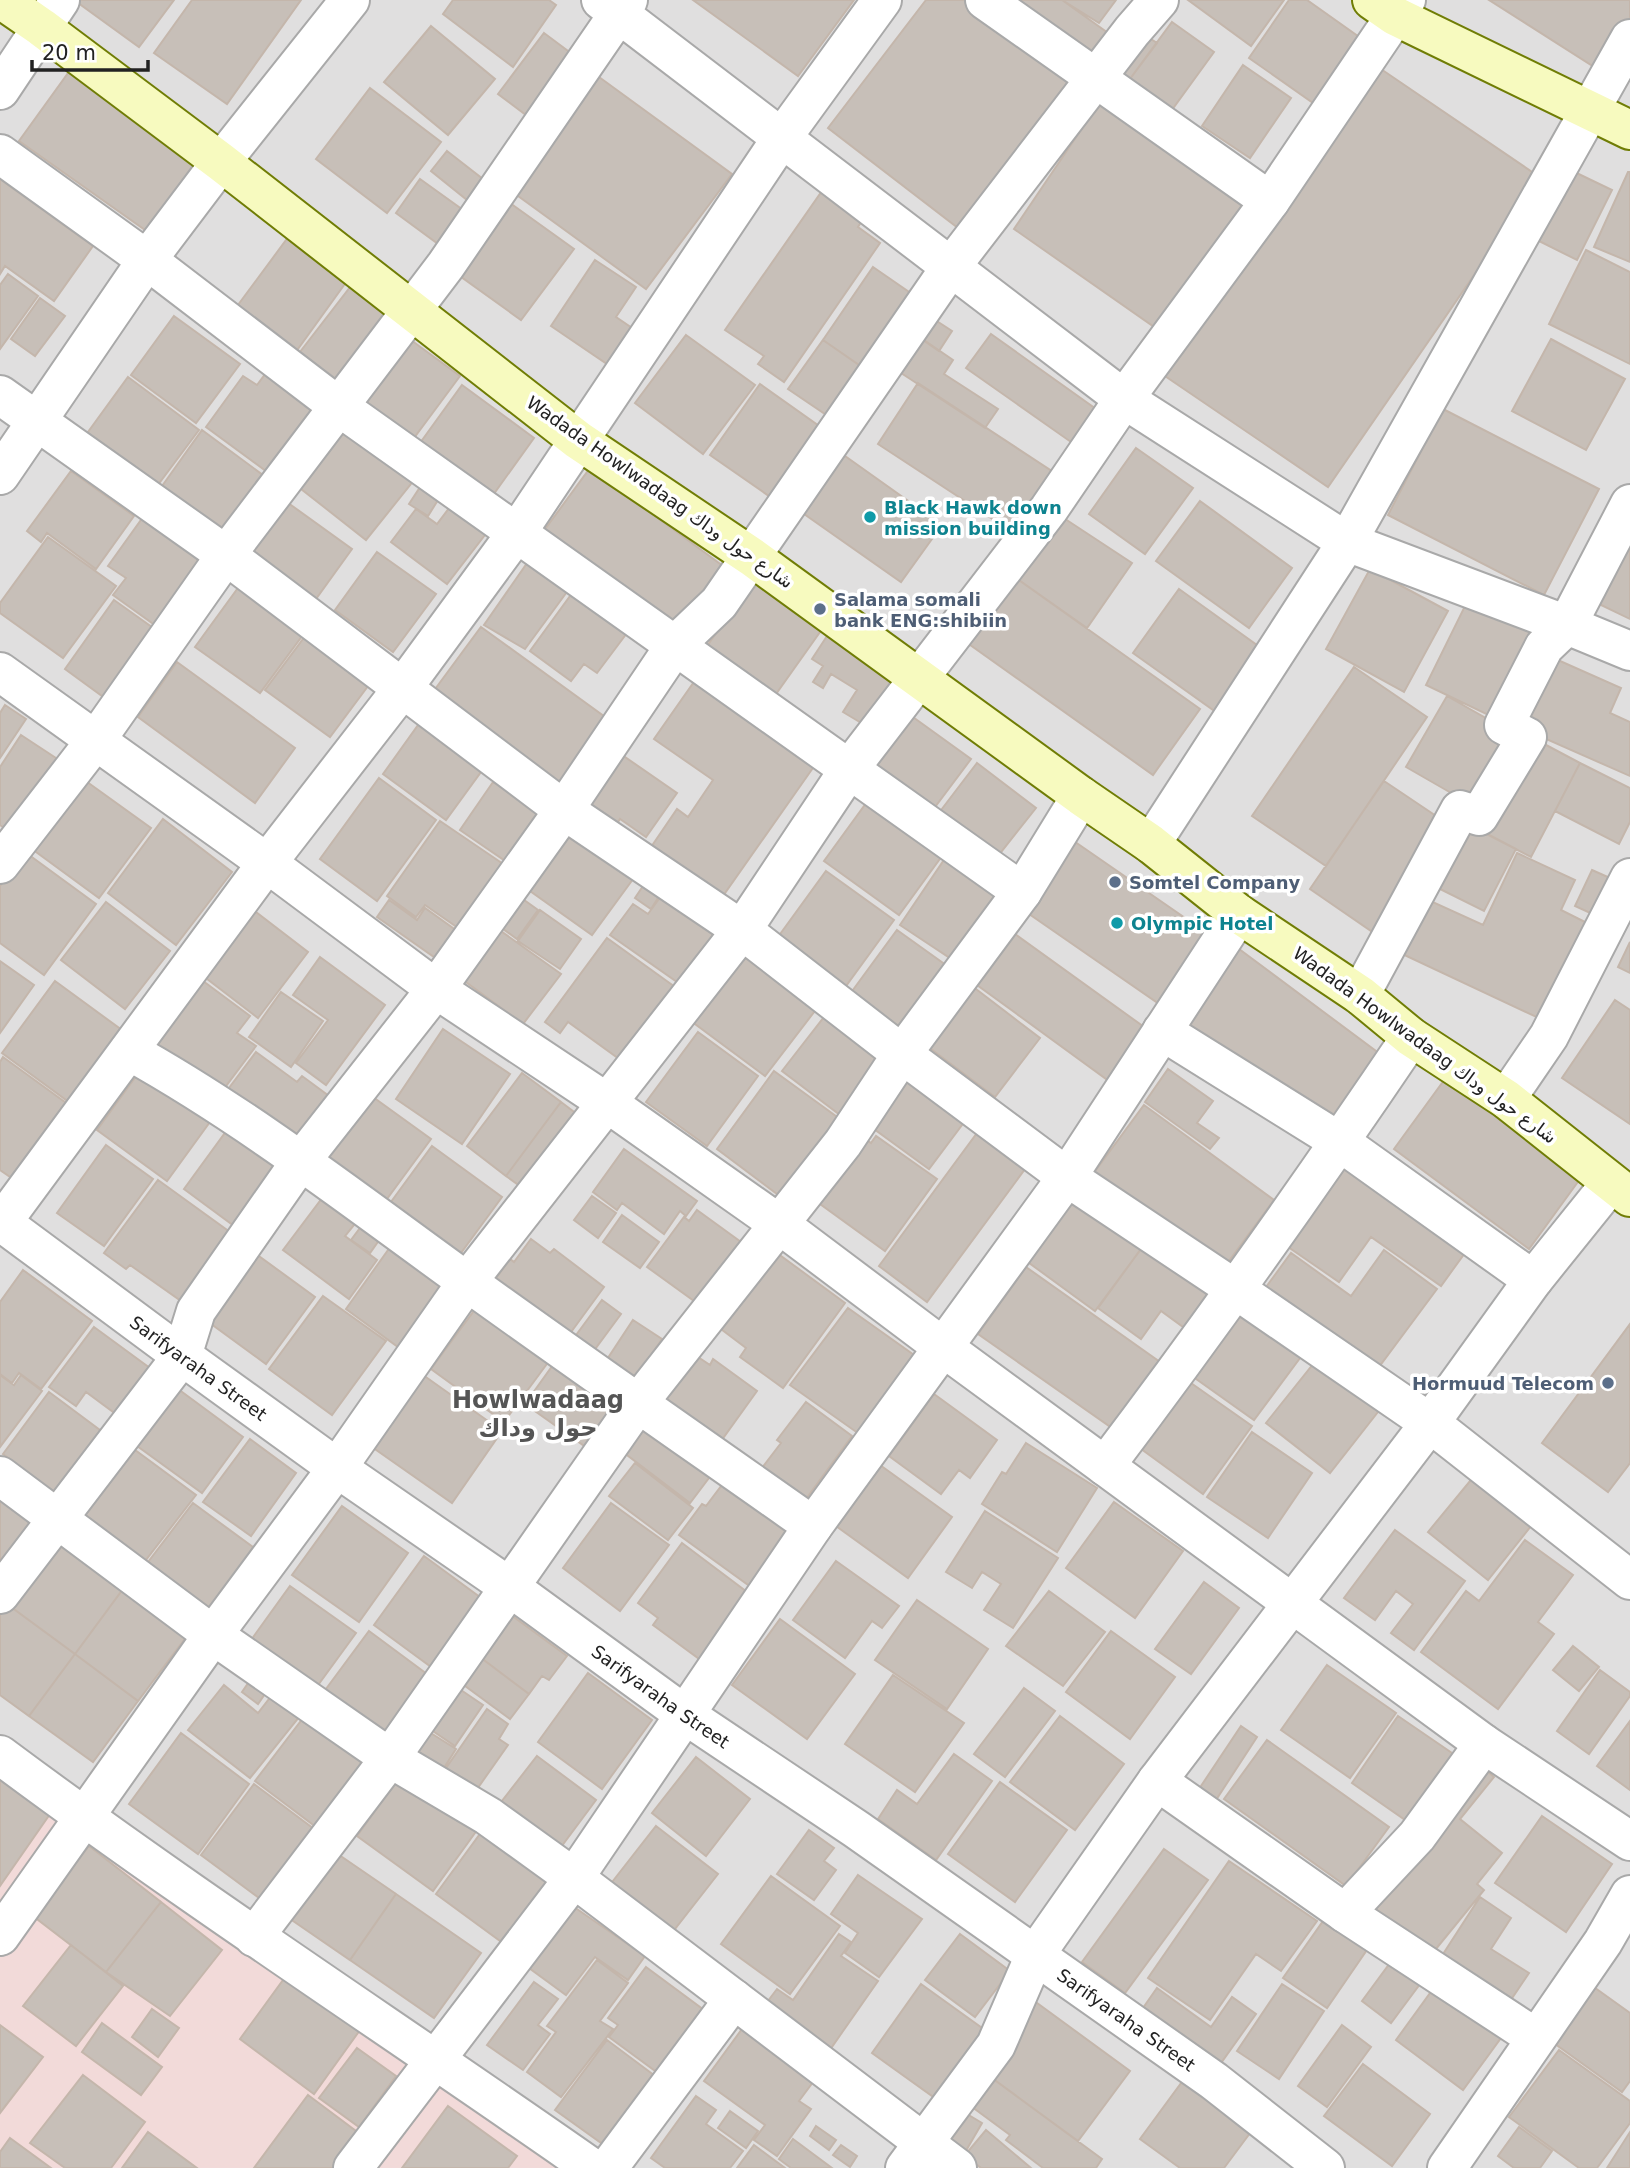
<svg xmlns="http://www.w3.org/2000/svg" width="1630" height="2168" font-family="'DejaVu Sans','Noto Sans Arabic',sans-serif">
<rect width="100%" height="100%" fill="#f2efe9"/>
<path fill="#e0dfdf" d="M0 0H1630V2168H568L0 1775Z"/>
<path fill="#f2dad9" d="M0 1775 568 2168H0Z"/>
<path fill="#c7bfb8" stroke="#c4b6ab" stroke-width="2" d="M74 0H174L139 47Z
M192 0H301L227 104 154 53Z
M453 0H549L556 5 513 67 443 14Z
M693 0H854L798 76Z
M926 0H969L1077 82 962 231 828 128Z
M999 0H1062L1108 33 1086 63Z
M1062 0H1116L1099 23Z
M1188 0H1284L1251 46Z
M1289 0H1307L1362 39 1316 105 1249 58Z
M1489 0H1630V20L1599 70Z
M1172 22 1214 52 1166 118 1124 87Z
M431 26 495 79 448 135 384 82Z
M1137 30 1157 43 1124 87 1105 74Z
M544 33 576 57 530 118 498 94Z
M1243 65 1291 98 1250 158 1202 126Z
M1375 65 1541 178 1328 487 1162 374Z
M71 69 195 162 148 232 19 141Z
M599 77 732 174 646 289 514 193Z
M370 88 441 142 387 213 316 159Z
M1108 90 1256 195 1160 331 1014 229Z
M447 151 488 183 472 204 431 171Z
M1562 166 1612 190 1577 260 1527 235Z
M1628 172H1630V262L1594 247Z
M0 179 93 246 54 301 5 266 0 274Z
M420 179 470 215 445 249 396 213Z
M822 191 863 219 858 227 880 243 784 382 758 364 764 356 725 330Z
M510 203 574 249 521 320 457 274Z
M292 232 352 274 295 353 235 309Z
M1586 250 1630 272V364L1549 324Z
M595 260 636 287 616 317 635 330 610 366 551 326Z
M873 267 912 294 862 367 823 340Z
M8 274 38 296 0 349V285Z
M351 286 397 321 339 397 293 361Z
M40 298 65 316 35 356 11 339Z
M926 314 952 331 939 351 913 333Z
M174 316 240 364 196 423 131 375Z
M991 334 1096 409 1071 442 966 368Z
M404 335 460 376 408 446 352 405Z
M686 335 755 385 703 454 635 403Z
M918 336 953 360 944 374 998 409 985 428 901 373Z
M1551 339 1625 379 1586 450 1512 411Z
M823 340 862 367 828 416 788 389Z
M266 373 316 410 270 474 206 427 243 376 257 385Z
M128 377 199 430 151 494 80 443Z
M918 383 1064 479 1023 539 878 444Z
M760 384 829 433 779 503 710 455Z
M462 385 534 438 488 502 415 450Z
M1443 409 1599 489 1544 595 1388 515Z
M349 419 419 474 366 540 296 485Z
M202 430 267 478 219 543 155 496Z
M1136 448 1193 488 1145 554 1089 514Z
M838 451 942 525 901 582 797 509Z
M590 468 727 569 677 635 540 536Z
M71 471 134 516 96 569 47 533 41 542 27 531Z
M430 472 448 484 428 516 409 504Z
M459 495 495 522 447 584 391 542 416 509 437 524Z
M284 500 352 549 308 610 240 560Z
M1200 501 1292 568 1249 628 1156 561Z
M1053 511 1132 563 1087 628 1006 571Z
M146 513 209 560 159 628 113 595 126 578 108 566Z
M48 537 116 586 63 658 0 613V603Z
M1630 543V619L1599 604Z
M377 552 436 594 393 652 335 610Z
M532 556 572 585 525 649 484 625Z
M1370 569 1448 611 1404 692 1326 649Z
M1006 571 1200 709 1153 775 959 637Z
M757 576 825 625 771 701 702 653Z
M246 577 311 624 260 693 195 647Z
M581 581 636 621 597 673 584 664 571 681 530 651Z
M1179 589 1268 653 1223 717 1133 653Z
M114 600 163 635 113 704 65 669Z
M1467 602 1544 639 1503 722 1426 685Z
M481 627 612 722 561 791 430 696Z
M309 631 374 678 330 737 265 690Z
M829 633 905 681 873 730 843 712 857 690 831 674 823 688 813 682 823 666 812 659Z
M1542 653 1621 688 1610 713 1630 722V776L1510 723Z
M177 662 295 748 255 803 138 717Z
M1354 667 1427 717 1326 866 1252 816Z
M703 669 815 765 718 903 647 853 677 809 688 817 713 780 654 739Z
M1447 696 1519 737 1479 809 1406 767Z
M5 705 26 719 0 758V713Z
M899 707 971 759 926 819 855 767Z
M426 714 489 761 446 820 383 774Z
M21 735 62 762 14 835 0 825V767Z
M1531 737 1580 763 1531 857 1475 828Z
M612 748 677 793 646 837 620 819 610 834 571 807Z
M977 763 1036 808 990 866 932 822Z
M1580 763 1630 788V822L1619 844 1555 811Z
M379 778 436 820 377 901 320 859Z
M83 779 151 828 99 898 32 849Z
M1384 781 1448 824 1374 933 1310 889Z
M493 782 547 817 514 867 460 830Z
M875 791 950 845 899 915 824 861Z
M163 819 232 872 176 945 108 893Z
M440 821 509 868 464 932 425 905 416 917 387 896Z
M1470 825 1516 849 1484 911 1438 888Z
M567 826 636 875 592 935 523 886Z
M1068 837 1214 938 1165 1008 1019 907Z
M25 852 96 904 44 975 0 943V886Z
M1517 853 1575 880 1561 910 1589 924 1543 1020 1398 952 1424 898 1483 925Z
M948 854 1010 896 962 966 900 925Z
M1592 870 1619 882 1601 918 1575 906Z
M826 871 894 920 846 986 778 937Z
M649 877 665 887 651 909 635 898Z
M667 888 721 926 680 984 610 935 633 904 648 914Z
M513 892 538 910 517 939 492 921Z
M389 900 417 920 425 908 464 936 444 964 377 917Z
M106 902 170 951 125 1009 61 960Z
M252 909 308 952 258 1018 202 975Z
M540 910 581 939 560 969 518 941Z
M491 924 561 974 523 1024 455 974Z
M1004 926 1151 1032 1113 1084 966 977Z
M897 930 950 968 903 1032 850 994Z
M607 938 675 987 622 1061 568 1022 560 1033 545 1022Z
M1630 942V973L1618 967Z
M1231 943 1380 1054 1325 1127 1176 1016Z
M747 948 821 1003 765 1076 691 1021Z
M320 957 385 1005 326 1085 296 1063 328 1020 293 995Z
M0 961 34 985 0 1033Z
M199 978 250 1016 237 1033 256 1046 220 1094 151 1044Z
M55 981 126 1033 73 1105 2 1053Z
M972 986 1040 1038 995 1097 927 1046Z
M281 992 323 1021 291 1067 249 1037Z
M1615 1000 1630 1010V1124L1562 1078Z
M831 1008 896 1058 848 1121 782 1071Z
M443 1029 510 1074 462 1144 396 1099Z
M698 1032 758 1076 707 1146 646 1102Z
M256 1052 297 1082 302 1076 329 1096 289 1151 220 1100Z
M3 1057 73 1108 19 1183 0 1170V1062Z
M145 1064 215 1115 167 1181 97 1130Z
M905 1065 971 1113 929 1169 863 1121Z
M1168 1069 1213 1101 1197 1123 1219 1138 1210 1149 1145 1102Z
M774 1071 844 1122 785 1200 717 1149Z
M522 1073 561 1102 506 1176 467 1146Z
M1445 1079 1580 1179 1529 1249 1394 1149Z
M366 1092 431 1139 381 1207 316 1161Z
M561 1102 586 1121 531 1194 506 1176Z
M1144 1105 1274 1200 1223 1269 1093 1174Z
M230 1126 291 1171 245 1234 184 1189Z
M980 1129 1028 1165 927 1302 879 1266Z
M858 1134 871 1143 876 1136 937 1179 885 1251 820 1204 846 1168Z
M106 1145 153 1179 104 1246 57 1213Z
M432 1146 502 1197 458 1257 388 1206Z
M624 1149 697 1201 686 1216 680 1211 664 1234 622 1203 617 1210 593 1192Z
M1339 1154 1470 1246 1441 1286 1371 1237 1339 1282 1278 1240Z
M158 1180 234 1235 184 1303 130 1265 126 1269 104 1253Z
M329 1189 363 1214 345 1236 377 1260 349 1299 283 1250Z
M1073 1194 1144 1245 1095 1311 1025 1260Z
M592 1196 616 1213 598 1238 574 1220Z
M697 1210 752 1250 708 1311 647 1267 684 1217 689 1221Z
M622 1215 659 1242 640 1268 603 1242Z
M369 1216 387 1229 370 1253 351 1240Z
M398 1236 443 1285 398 1347 346 1309Z
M531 1239 550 1253 554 1249 604 1287 563 1343 494 1281 510 1259 514 1262Z
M1146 1242 1218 1294 1190 1332 1161 1311 1141 1339 1098 1308Z
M1384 1250 1437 1289 1370 1379 1258 1298 1291 1253 1351 1296Z
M252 1251 315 1297 266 1364 203 1318Z
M777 1253 845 1303 783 1388 740 1357 746 1348 721 1329Z
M1026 1267 1160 1362 1112 1428 978 1334Z
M23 1270 92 1321 41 1389 19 1373 12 1383 0 1374V1302Z
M323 1296 386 1341 332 1415 269 1369Z
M602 1300 621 1314 587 1360 568 1346Z
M479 1304 552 1357 504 1422 431 1369Z
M848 1308 921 1360 862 1436 790 1385Z
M1241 1309 1303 1354 1254 1420 1192 1376Z
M633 1320 662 1339 631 1385 602 1367Z
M1630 1324V1463L1608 1492 1542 1443Z
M94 1327 158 1374 124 1420 86 1392 76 1406 49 1387Z
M689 1351 710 1365 713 1359 757 1391 721 1441 657 1394Z
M1322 1353 1385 1403 1330 1473 1266 1423Z
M558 1358 622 1405 590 1450 525 1404Z
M0 1375 14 1385 21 1375 42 1391 0 1447Z
M423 1375 502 1431 452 1503 372 1447Z
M1181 1376 1252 1426 1203 1494 1133 1443Z
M174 1386 243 1437 202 1493 133 1443Z
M49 1392 112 1439 66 1501 3 1454Z
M934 1394 997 1440 970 1478 959 1470 941 1494 889 1456Z
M806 1402 852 1436 806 1499 762 1468 781 1443 777 1440Z
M648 1419 715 1470 690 1503 623 1452Z
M1252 1432 1312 1473 1268 1538 1207 1497Z
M250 1439 296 1473 251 1536 203 1502Z
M1026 1443 1097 1488 1057 1552 982 1504 1002 1472 1006 1474Z
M127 1444 196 1495 142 1565 75 1515Z
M635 1463 693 1508 668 1540 609 1496Z
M880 1465 952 1517 908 1578 836 1526Z
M1480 1469 1539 1516 1488 1580 1428 1532Z
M728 1477 796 1526 751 1587 679 1535 702 1504 706 1506Z
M0 1483 50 1520 0 1587Z
M1114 1502 1183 1551 1135 1618 1066 1568Z
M193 1503 261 1553 211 1621 142 1570Z
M611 1503 669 1545 620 1611 563 1568Z
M342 1506 408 1553 359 1622 292 1575Z
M985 1511 1058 1558 1013 1628 984 1610 1001 1584 982 1572 972 1588 946 1572Z
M1395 1530 1465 1581 1414 1650 1391 1633 1413 1604 1396 1591 1375 1620 1344 1598Z
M58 1535 126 1585 75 1654 7 1604Z
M1525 1540 1573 1575 1538 1622 1554 1634 1498 1709 1421 1652 1466 1591 1479 1601Z
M682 1543 751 1595 702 1661 653 1625 658 1618 638 1603Z
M424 1556 488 1603 438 1672 374 1625Z
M836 1561 899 1606 882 1628 872 1621 845 1658 793 1620Z
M1204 1582 1239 1608 1191 1674 1155 1649Z
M126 1585 190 1632 138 1701 75 1654Z
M290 1586 356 1633 310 1696 246 1647Z
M1049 1591 1105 1632 1063 1686 1006 1646Z
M917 1600 988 1649 947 1709 875 1660Z
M7 1604 75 1654 29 1716 0 1695V1612Z
M507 1612 567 1656 549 1680 542 1676 529 1694 476 1654Z
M780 1619 855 1674 807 1739 732 1685Z
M369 1631 439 1683 393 1745 323 1693Z
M1111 1631 1175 1677 1130 1739 1066 1692Z
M1573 1646 1599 1667 1579 1691 1553 1670Z
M75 1654 138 1701 93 1762 29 1716Z
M476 1654 529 1694 510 1719 457 1680Z
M1327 1665 1396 1713 1350 1778 1281 1730Z
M1600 1670 1630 1692V1696L1589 1754 1557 1731Z
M588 1673 652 1720 602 1789 538 1742Z
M893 1675 964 1723 915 1792 845 1744Z
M251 1679 267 1691 258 1704 242 1692Z
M224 1685 258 1713 276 1690 304 1711 250 1778 188 1730Z
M455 1686 483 1705 455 1746 427 1727Z
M1024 1688 1055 1711 1005 1777 974 1754Z
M487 1709 508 1724 499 1739 508 1745 475 1792 444 1771Z
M307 1713 371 1762 320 1830 255 1781Z
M1060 1716 1124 1764 1075 1830 1010 1782Z
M1398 1716 1468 1764 1421 1831 1352 1783Z
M1630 1721V1790L1597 1766Z
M1241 1726 1257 1737 1214 1803 1197 1792Z
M426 1730 456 1749 440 1774 410 1755Z
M181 1733 249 1784 198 1854 129 1804Z
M1267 1740 1389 1827 1346 1886 1224 1799Z
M954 1754 992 1781 936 1860 878 1819 897 1790 917 1804Z
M537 1756 596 1800 558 1851 498 1806Z
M696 1757 750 1799 706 1856 652 1813Z
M1479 1764 1494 1777 1460 1819 1502 1853 1477 1884 1484 1890 1431 1955 1365 1901Z
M404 1771 480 1826 433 1891 357 1836Z
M0 1780 50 1814 0 1886Z
M1000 1782 1067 1830 1015 1902 948 1854Z
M254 1784 322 1835 270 1906 201 1855Z
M1542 1816 1612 1864 1566 1932 1495 1883Z
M488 1823 559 1874 507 1946 436 1894Z
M656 1826 718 1874 671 1934 609 1886Z
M809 1830 834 1848 824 1861 836 1870 814 1900 777 1874Z
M89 1846 161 1902 106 1972 33 1916Z
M329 1848 396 1894 350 1960 283 1914Z
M1164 1849 1208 1880 1125 1993 1082 1962Z
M1229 1861 1317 1921 1281 1971 1256 1954 1210 2020 1148 1978Z
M858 1875 922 1919 879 1977 845 1953 858 1933 831 1914Z
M771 1876 840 1926 790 1994 721 1944Z
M396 1894 481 1953 434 2018 350 1960Z
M1480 1897 1511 1918 1491 1949 1529 1973 1504 2010 1436 1965Z
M161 1902 222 1950 170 2016 106 1972Z
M574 1907 645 1956 628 1980 595 1957 566 1995 529 1968Z
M1328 1914 1371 1944 1327 2008 1283 1978Z
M839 1934 851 1942 841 1956 878 1981 827 2054 762 2009 777 1989 793 2000Z
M960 1934 1010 1971 975 2017 925 1980Z
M71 1945 123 1986 76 2046 23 2006Z
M1393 1959 1423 1980 1391 2023 1362 2001Z
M597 1960 628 1983 600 2021 613 2029 561 2097 527 2072 556 2032 547 2026Z
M646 1967 704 2010 658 2073 609 2037 618 2025 608 2018Z
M286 1976 360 2030 314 2094 240 2039Z
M1441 1978 1509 2027 1463 2090 1396 2040Z
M534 1982 558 1999 538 2025 550 2034 523 2070 487 2045Z
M921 1984 996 2038 946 2106 872 2053Z
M1282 1984 1324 2011 1279 2079 1237 2051Z
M1591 1985 1630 2013V2081L1622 2092 1551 2041Z
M1157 1988 1211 2027 1232 1997 1256 2014 1221 2063 1143 2008Z
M1033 2000 1130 2071 1078 2141 981 2070Z
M152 2009 179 2028 158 2057 132 2037Z
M750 2018 822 2070 799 2101 811 2109 777 2156 754 2140 765 2125 704 2081Z
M102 2023 162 2067 141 2095 82 2052Z
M0 2025 43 2057 0 2113Z
M1342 2025 1371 2047 1327 2107 1298 2086Z
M607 2040 655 2076 604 2145 555 2110Z
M357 2048 396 2076 359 2127 319 2098Z
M1559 2050 1630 2101V2123L1597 2168H1579L1509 2117Z
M1363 2064 1430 2114 1392 2166 1324 2116Z
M981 2070 1102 2159 1096 2168H1043L1006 2140 1010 2135 960 2098Z
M1190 2071 1259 2121 1224 2168H1180L1140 2139Z
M83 2075 145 2122 111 2168H65L30 2143Z
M308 2095 364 2137 341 2168H254Z
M696 2096 716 2110 706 2124 743 2151 730 2168H665L651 2158Z
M448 2106 517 2156 508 2168H402Z
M730 2111 758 2131 746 2148 718 2128Z
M962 2111 982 2123 960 2161 940 2149Z
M816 2126 836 2140 829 2150 810 2136Z
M1519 2127 1552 2151 1540 2168H1514L1498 2156Z
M986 2130 1031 2168H981L965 2155Z
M148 2132 197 2168H122Z
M1630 2132V2168H1607Z
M10 2138 51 2168H0V2152Z
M793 2139 832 2168H791L779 2159Z
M754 2145 785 2168H737Z
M841 2145 857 2156 850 2167 833 2155Z"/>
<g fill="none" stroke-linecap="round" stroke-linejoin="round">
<defs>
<g id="street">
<path d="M601 0 1124 399 1347 542 1567 625 1630 651"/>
<path d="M985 0 1270 201"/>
<path d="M0 90 60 0"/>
<path d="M0 154 147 260 338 406 1022 892"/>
<path d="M0 395 226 555 564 810 742 930 902 1054 1067 1177 1235 1289 1430 1423 1630 1580"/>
<path d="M0 475 147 260 221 162 350 0"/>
<path d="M0 672 267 863 436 989 606 1102 779 1224 944 1348 1484 1744 1630 1841"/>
<path d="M1151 844 1347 542 1630 39"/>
<path d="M0 864 96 740 226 555 446 265 628 0"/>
<path d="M1360 995 1460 810 1479 816 1527 737 1504 725 1544 647 1567 625 1630 504"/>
<path d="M1162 1031 1340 1142 1533 1280"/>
<path d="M129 1051C246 1116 358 1203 466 1281 581 1364 698 1445 813 1526"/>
<path d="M1506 1099 1549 1036 1630 878"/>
<path id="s1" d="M0 1221 182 1356 337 1468 511 1588 684 1714 856 1829 1214 2081 1325 2168"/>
<path d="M0 1225 267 863 402 689 518 531 781 139 882 0"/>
<path d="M1105 1466C1211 1326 1313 1182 1411 1037"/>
<path d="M0 1476 213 1635 390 1758 488 1816 574 1878 957 2168"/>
<path d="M0 1594 182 1356 196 1311 300 1162 436 989 564 810 676 644 719 603 950 268 1132 31 1159 0"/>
<path d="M0 1755C193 1899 395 2030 592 2168"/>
<path d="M1157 1781 1345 1913 1536 2038"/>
<path d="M1345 1913 1417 1836 1484 1744"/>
<path d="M0 1936 213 1635 337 1468 467 1282 742 930 850 768 1049 509 1124 399 1270 201 1406 0"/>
<path d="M254 1937 390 1758 639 1402 843 1143 902 1054 1022 892 1081 796"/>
<path d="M353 2168 574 1878 813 1526 1067 1177 1239 914"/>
<path d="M608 2168 734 1999"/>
<path d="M905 2168 996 2045 1035 1955 1157 1781 1430 1423 1533 1280 1611 1183"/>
<path d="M1447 2168 1603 1942 1630 1895"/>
</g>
<path id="secondary" d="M2 0 41 27 221 162 578 440 752 557 1081 796 1151 844 1239 914 1360 995 1411 1037 1506 1099 1630 1197
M1372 0 1395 16 1630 130"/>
</defs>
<use href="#street" stroke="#a9a9a9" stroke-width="42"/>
<use href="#secondary" stroke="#707d05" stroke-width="42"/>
<use href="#street" stroke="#fff" stroke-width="38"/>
<use href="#secondary" stroke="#f7fabf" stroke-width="38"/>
</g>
<g fill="#0f9aa8" stroke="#fff" stroke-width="2.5">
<circle cx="870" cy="517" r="7"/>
<circle cx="1117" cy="923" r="7"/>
</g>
<g fill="#5c6f8a" stroke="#fff" stroke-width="2.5">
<circle cx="820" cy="609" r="7"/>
<circle cx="1115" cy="882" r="7"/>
<circle cx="1608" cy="1383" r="7"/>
</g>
<g text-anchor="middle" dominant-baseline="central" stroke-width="7" stroke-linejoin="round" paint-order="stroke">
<g font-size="18" fill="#222" stroke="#fff">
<text transform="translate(660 492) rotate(35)">Wadada Howlwadaag شارع حول وداك</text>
<text transform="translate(1425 1045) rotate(36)">Wadada Howlwadaag شارع حول وداك</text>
<text stroke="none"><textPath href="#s1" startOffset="247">Sarifyaraha Street</textPath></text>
<text stroke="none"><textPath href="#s1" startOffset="814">Sarifyaraha Street</textPath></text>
<text stroke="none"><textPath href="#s1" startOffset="1381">Sarifyaraha Street</textPath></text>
</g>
<g font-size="18" font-weight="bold" fill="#0d838f" stroke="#fff" text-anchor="start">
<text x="884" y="507">Black Hawk down<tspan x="884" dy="21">mission building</tspan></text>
<text x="1131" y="923">Olympic Hotel</text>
</g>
<g font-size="18" font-weight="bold" fill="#4e5e75" stroke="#fff" text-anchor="start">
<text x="834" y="599">Salama somali<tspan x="834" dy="21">bank ENG:shibiin</tspan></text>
<text x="1129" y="882">Somtel Company</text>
<text x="1594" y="1383" text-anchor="end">Hormuud Telecom</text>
</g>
<g font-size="24" font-weight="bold" fill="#555" stroke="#fff">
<text x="538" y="1400">Howlwadaag<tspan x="538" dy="28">حول وداك</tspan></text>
</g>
</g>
<path d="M32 60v10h116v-10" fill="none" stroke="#222222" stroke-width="3.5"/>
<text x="42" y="60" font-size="21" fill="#222222" stroke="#ffffff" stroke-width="5" paint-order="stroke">20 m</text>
</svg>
